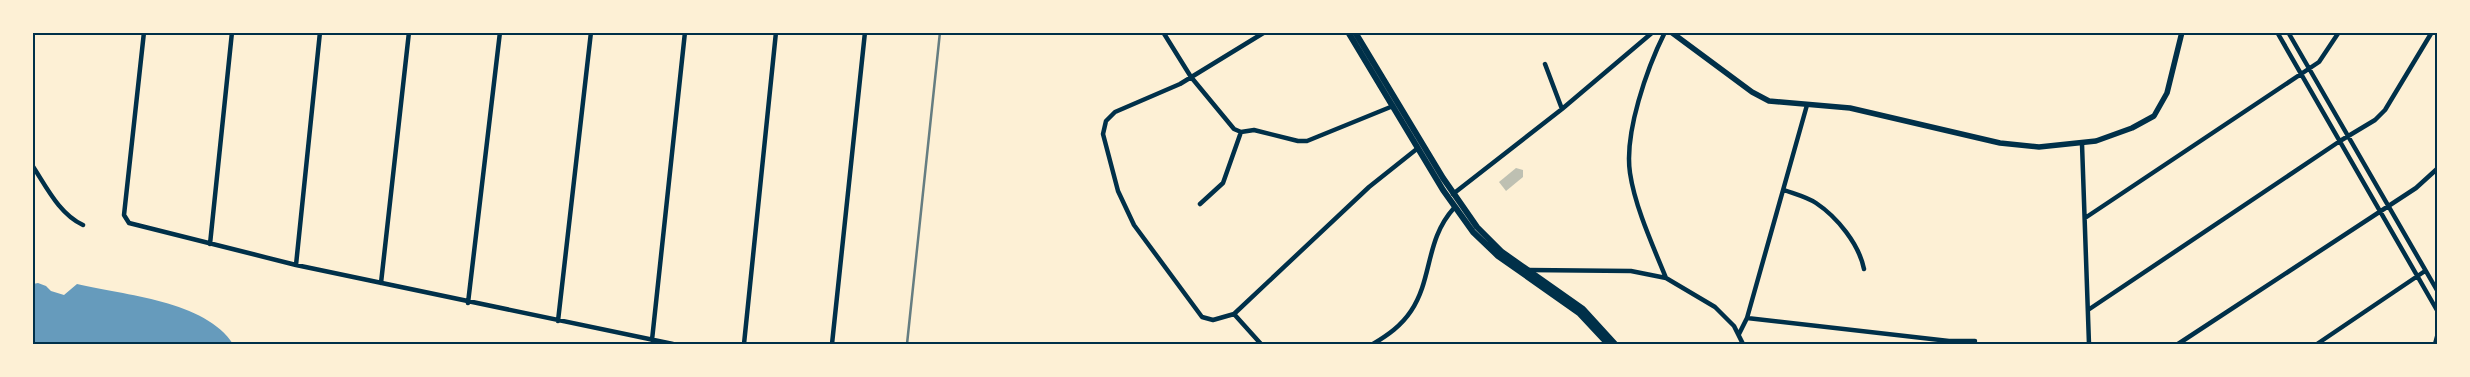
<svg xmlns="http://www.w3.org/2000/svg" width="2470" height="377" font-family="'Roboto Condensed',sans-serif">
<rect width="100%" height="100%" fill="#fdf0d5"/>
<path fill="#669bbc" d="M38 283 46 286 51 291 64 295 77 284C124 295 206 301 233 344H33V284Z"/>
<path fill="#bec0b2" d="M1516 168 1523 170V177L1506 191 1499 182Z"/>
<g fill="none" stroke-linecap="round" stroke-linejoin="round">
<path stroke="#003049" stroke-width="4.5" d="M144 32 124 215 129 223 296 265 673 344
M1163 32 1191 77 1234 129 1241 132 1254 130 1298 141H1307L1393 106
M1265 32 1180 84 1115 112 1106 121 1103 134 1118 191 1134 225 1202 317 1213 320 1234 314 1369 187 1418 148
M1665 32C1647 68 1624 133 1630 173 1635 207 1653 246 1666 278
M2277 32 2438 312
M2288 32 2438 292
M1545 64 1562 109
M2082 144 2089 344
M32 165C46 186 59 214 83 225
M1784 190C1795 194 1807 197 1816 203 1837 217 1859 244 1864 269
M1453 194 1562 109 1653 32
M1200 204 1223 183 1241 132
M2085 218 2319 62 2339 32
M210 244 232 32
M296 265 320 32
M1528 270 1631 271 1666 278 1715 307 1734 326 1743 344
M381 283 409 32
M468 303 500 32
M2088 310 2340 141 2375 120 2385 110 2432 32
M1234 314 1261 344
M1747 318 1949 341H1975
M558 321 591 32
M1739 334 1747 318 1807 105
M652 340 685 32
M744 344 776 32
M832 344 865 32
M1373 344C1388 335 1401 326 1411 311 1433 278 1425 240 1454 208
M2178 344 2416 188 2438 168
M2317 344 2425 271
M2435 344 2438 333"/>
<path stroke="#003049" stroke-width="5.5" d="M1671 32 1752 92 1769 101 1850 108 2000 143 2039 147 2096 141 2132 128 2154 116 2167 93 2182 32"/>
<path stroke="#003049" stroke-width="6" d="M1348 32 1443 190 1473 232 1498 256 1579 313 1608 344
M1355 32 1443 178 1477 227 1502 252 1583 309 1615 344"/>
<path stroke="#657d81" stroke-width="2.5" d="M907 344 940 32"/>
</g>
<rect width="2470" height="377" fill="none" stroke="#fdf0d5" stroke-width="68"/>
<rect x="34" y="34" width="2402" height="309" fill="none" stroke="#003049" stroke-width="2"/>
</svg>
